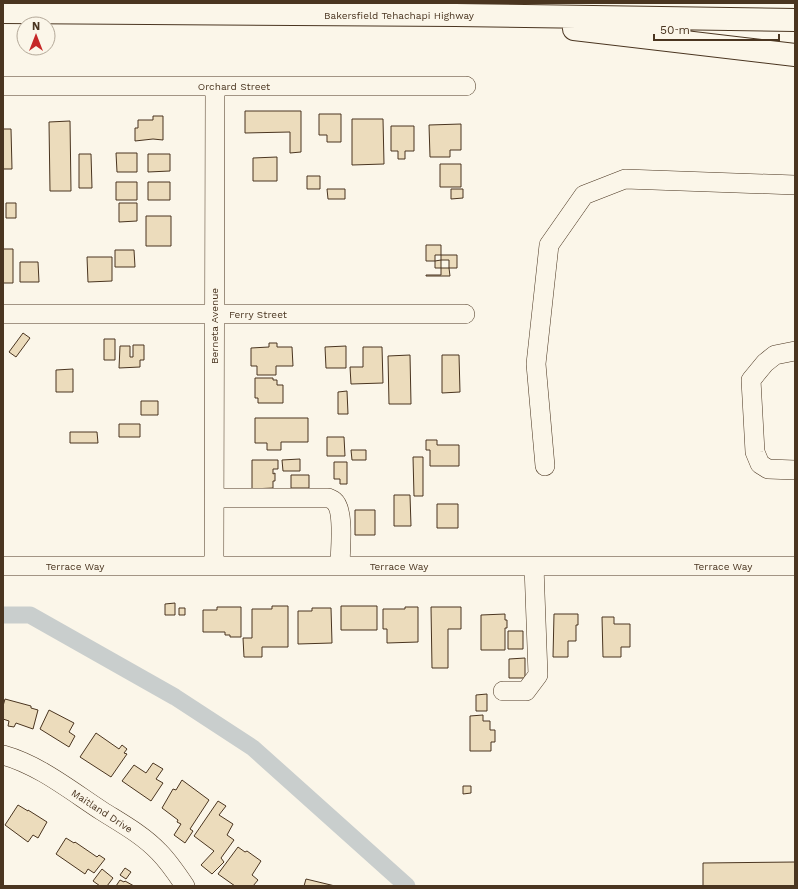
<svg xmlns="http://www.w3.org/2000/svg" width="798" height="889" font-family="'Work Sans',sans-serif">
<rect width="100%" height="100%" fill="#fbf6e9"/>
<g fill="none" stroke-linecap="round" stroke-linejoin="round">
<path stroke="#c9cecd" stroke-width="17" d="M3 615H30L175 697 253 748 407 886"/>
</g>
<path fill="#ecdcbc" stroke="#4a3520" d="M245 111H301V152L290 153V132L245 133Z
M319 114H341V142H327V135H319Z
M153 116H163V140L153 139 135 141V128H138V120H153Z
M352 119H383L384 164 352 165Z
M70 121 71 191H50L49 122Z
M461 124V150H450V157H430L429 125Z
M391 126H414V151H405V159H398V151H391Z
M3 129H11L12 169H3Z
M116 153H137V172H117Z
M79 154H91L92 188H79Z
M148 154H170V171L148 172Z
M277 157V181H253V158Z
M440 164H461V187H440Z
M307 176H320V189H307Z
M116 182H137V200H116Z
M148 182H170V200H148Z
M327 189H345V199H328Z
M451 189H463V198L451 199Z
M6 203H16V218H6Z
M119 203H137V221L119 222Z
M146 216H171V246H146Z
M426 245H441V255H435V261H426Z
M3 249H13V283H3Z
M115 250H134L135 267H115Z
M441 255H457V268H449V260H441Z
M87 257H112V281L88 282Z
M441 260V268H435V261Z
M20 262H38L39 282H20Z
M441 268H449L450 276H426V275H441Z
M23 333 30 338 16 357 9 352Z
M104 339H115V360H104Z
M269 343H277V347H292L293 366H276V375H257V366H251V348L269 347Z
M133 345H144V360H140V367L119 368 120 346H130V357H133Z
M346 346V368H326L325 347Z
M363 347H382L383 383 351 384 350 367H363Z
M410 355 411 404H389L388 356Z
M442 355H459L460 392 442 393Z
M73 369V392H56V370Z
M255 378H273V380H277V385H283V403H258V398H255Z
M347 391 348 414H338V392Z
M141 401H158V415H141Z
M255 418H308V442H281V450H267V443H255Z
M119 424H140V437H119Z
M70 432H97L98 443H70Z
M327 437H344L345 456H327Z
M426 440H437V445H459V466H430V450H426Z
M351 450H366V460H352Z
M413 457H423V496H414Z
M300 459V471H283L282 460Z
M252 460H278V469H273V474L275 473V481H273V488L252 489Z
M334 462H347V484H340V479H334Z
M291 475H309V488H291Z
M394 495H410L411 526H394Z
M437 504H458V528H437Z
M355 510H375V535H355Z
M175 603V615H165V604Z
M272 606H288V647H262V657H244L243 638H252V609H272Z
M341 606H377V630H341Z
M217 607H241V637H230V635H225V632H203V610H217Z
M405 607H418V642L387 643V629H383V609H405Z
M431 607H461V629H448V668H432Z
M179 608H185V615H179Z
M312 608H331L332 643 298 644V611H312Z
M505 614V620H507V628H505V650H481V615Z
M554 614H578V625H576V641H568V657H553Z
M602 617H614V624H630V647H621V657H603Z
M508 631H523V649H508Z
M525 658V678H509V659Z
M487 694V711H476V695Z
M5 699 31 706V708L38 710 33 729 16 723 14 727 8 726 9 721 3 719V706Z
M49 710 74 723 69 732 75 736 69 747 40 729Z
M483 715V721H490V730H495V742H491V751H470V716Z
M96 733 119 749 122 745 127 749 124 753 127 754 111 777 80 757Z
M153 763 163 769 156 779 163 783 151 801 122 781 134 765 146 773Z
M182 780 209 800 190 829 193 831 185 843 174 835 181 824 177 822 178 820 162 808 173 789 176 790Z
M463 786H471V793L463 794Z
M218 801 226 806 219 815 233 824 227 835 234 840 221 858 224 862 212 874 201 865 214 851 194 836Z
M18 805 28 811V810L47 822 38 838 33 835 28 842 5 825Z
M66 838 74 843 75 842 97 857 99 855 105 859 94 873 88 869 85 874 56 854Z
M238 847 245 852 247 851 261 861 252 875 258 880 253 886H235L218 874Z
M795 862V886H703V863Z
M125 868 131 872 126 879 120 875Z
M102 869 113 878 107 886H100L93 881Z
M306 879 335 886H304Z
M120 880 124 882 125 881 134 886H116Z"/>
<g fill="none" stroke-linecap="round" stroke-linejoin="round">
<defs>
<path id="minor" d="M3 86H466
M3 314H465
M795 351 775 355 765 363 751 380 755 452 760 464 768 469 795 470
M545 466 536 364 549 245 584 195 625 179 795 185
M214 498H328C329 498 333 500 334 501 345 510 340 552 340 566
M3 566H795
M214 566 215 86
M503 691H526L538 675 534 566
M3 755C39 765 70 790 102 811 121 823 143 835 159 852 169 862 177 874 185 886"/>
<path id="highway" d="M3 12 455 15 795 20
M574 29 795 55"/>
</defs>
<use href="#minor" stroke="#4a3520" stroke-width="20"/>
<use href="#highway" stroke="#4a3520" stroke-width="24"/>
<use href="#minor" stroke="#fbf6e9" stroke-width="19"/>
<use href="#highway" stroke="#fbf6e9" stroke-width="22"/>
</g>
<g text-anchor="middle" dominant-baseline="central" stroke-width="3" stroke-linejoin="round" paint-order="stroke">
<g font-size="10" fill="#4a3520" stroke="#fbf6e9">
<text x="399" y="15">Bakersfield Tehachapi Highway</text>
<text x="234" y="86">Orchard Street</text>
<text x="258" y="314">Ferry Street</text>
<text transform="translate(214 326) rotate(-90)">Berneta Avenue</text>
<text x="75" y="566">Terrace Way</text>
<text x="399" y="566">Terrace Way</text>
<text x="723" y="566">Terrace Way</text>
<text transform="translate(102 811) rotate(33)">Maitland Drive</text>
</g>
</g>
<rect width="798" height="889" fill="none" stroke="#4a3520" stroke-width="8"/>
<g transform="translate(36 36)"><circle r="19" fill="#fbf6e9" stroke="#b4a999"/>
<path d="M0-3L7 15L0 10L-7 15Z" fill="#c62828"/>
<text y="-6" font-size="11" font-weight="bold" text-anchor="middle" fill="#4a3520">N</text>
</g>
<path d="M654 34v6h125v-6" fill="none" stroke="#4a3520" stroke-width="2"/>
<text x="660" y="34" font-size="12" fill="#4a3520" stroke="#fbf6e9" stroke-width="3" paint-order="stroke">50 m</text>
</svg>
